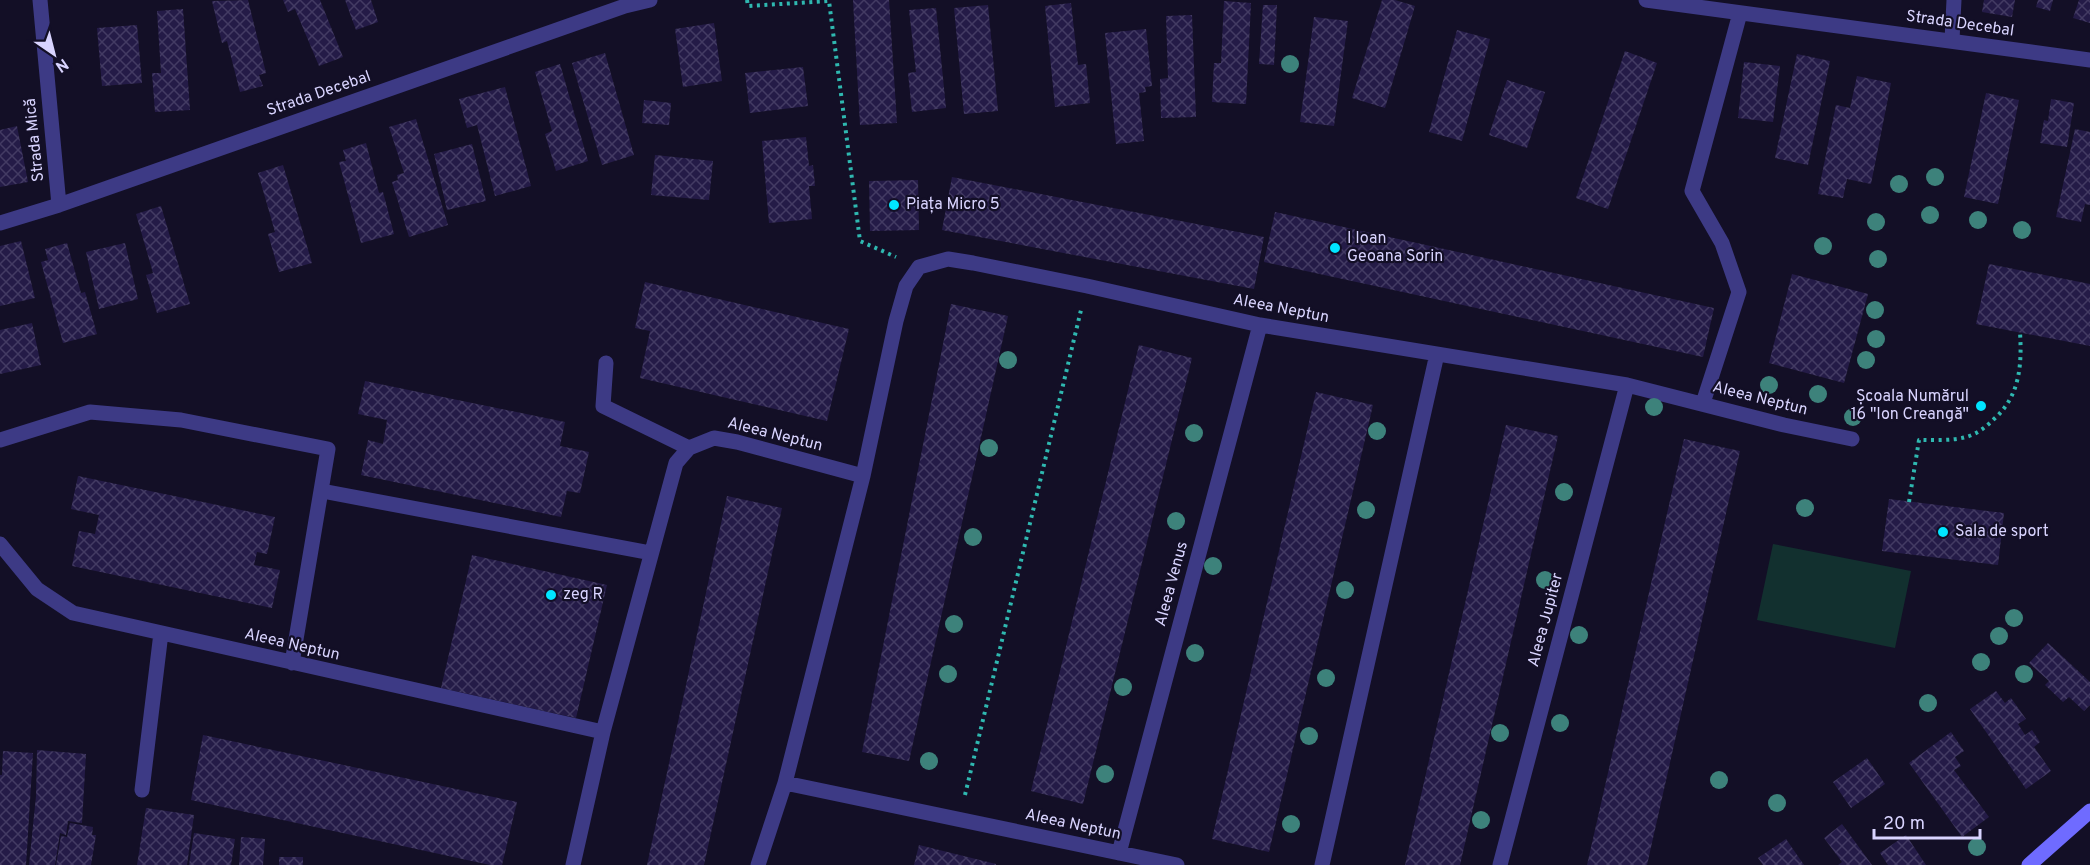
<svg xmlns="http://www.w3.org/2000/svg" width="2090" height="865" font-family="Overpass,sans-serif">
<defs>
<pattern id="building-cross-hatch" width="8" height="8" patternUnits="userSpaceOnUse" patternTransform="scale(1.5)"><rect width="8" height="8" fill="#241b47"/><path d="M0 0l8 8M0 8l8-8" fill="none" stroke="#433b63"/></pattern>
</defs>
<rect width="100%" height="100%" fill="#130f26"/>
<path fill="#12302f" d="M1773 544 1911 571 1895 648 1757 620Z"/>
<path fill="url(#building-cross-hatch)" d="M248 0 266 73 259 75 263 86 240 92 227 41 222 43 212 1Z
M283 0H320L343 57 319 66 295 9 288 12Z
M345 0H371L378 22 356 30Z
M853 0H889L897 123 860 125Z
M1382 0H1395L1415 6 1385 108 1352 98Z
M1984 0H2015L2012 17 1982 12Z
M2038 0H2053L2050 11 2036 7Z
M2079 0H2090V23L2073 18Z
M1224 1 1251 3 1246 104 1212 102 1214 63H1221Z
M1071 3 1078 65 1086 64 1090 103 1055 107 1045 6Z
M988 5 998 111 964 114 954 8Z
M1263 5H1277L1274 65 1259 64Z
M936 8 946 108 912 112 908 73 916 72 909 10Z
M183 9 190 110 155 112 152 73H161L157 11Z
M1192 15 1196 117 1161 118 1160 79 1168 78 1166 16Z
M1314 17 1348 21 1334 126 1300 122Z
M714 23 722 81 683 87 675 29Z
M137 25 142 83 102 86 97 28Z
M1146 29 1152 86 1145 87 1146 92 1139 93 1144 141 1116 144 1105 33Z
M1457 30 1490 39 1462 141 1429 132Z
M1625 51 1657 63 1608 209 1576 198Z
M605 53 634 155 602 165 572 63Z
M1797 54 1830 61 1808 165 1775 158Z
M1744 62 1780 66 1773 122 1738 118Z
M560 64 588 161 556 171 545 134 552 131 535 72Z
M803 67 808 106 750 113 745 73Z
M1857 76 1891 83 1871 184 1847 179 1843 198 1818 194 1836 105 1850 108Z
M1507 80 1545 92 1527 148 1489 135Z
M505 87 531 186 495 196 477 125 467 128 459 99Z
M1986 93 2019 100 1998 204 1964 197Z
M2051 99 2074 103 2067 147 2040 143 2044 120 2048 121Z
M644 100 671 103 669 125 642 123Z
M416 119 448 225 409 237 392 182 398 180 397 175 404 173 389 127Z
M17 126 28 182 0 187V130Z
M2075 129 2090 132V205L2085 204 2081 222 2056 217Z
M806 137 809 166 813 165 815 186H809L812 219 769 223 762 141Z
M366 143 379 193 383 192 394 234 361 243 339 162 346 161 343 150Z
M472 144 486 201 447 210 434 154Z
M655 155 713 161 709 200 651 195Z
M283 165 312 263 279 272 268 234 275 232 258 173Z
M952 177 1264 237 1254 289 942 230Z
M918 180 919 230 870 231 869 181Z
M161 206 190 304 157 313 146 275 153 273 136 214Z
M1275 212 1714 308 1703 357 1264 262Z
M21 241 35 298 0 306V246Z
M67 243 81 293 85 292 97 334 63 343 41 262 48 260 45 249Z
M125 243 138 299 99 309 86 252Z
M1989 264 2090 284V346L1976 324Z
M1792 274 1868 294 1844 383 1769 363Z
M645 282 849 329 827 421 640 378 650 331 635 328Z
M951 304 1008 316 909 761 862 752Z
M32 323 41 365 0 374V330Z
M1139 345 1192 358 1083 804 1031 791Z
M365 381 565 422 560 446 589 452 580 493 567 491 561 517 361 475 368 440 383 444 387 420 358 414Z
M1316 392 1373 405 1269 852 1212 839Z
M1506 425 1558 436 1460 865H1405Z
M1684 439 1740 451 1647 865H1587Z
M78 476 275 517 267 554 257 552 254 565 280 570 272 608 72 566 79 531 95 534 99 515 71 509Z
M727 496 782 508 704 865H647Z
M1889 499 2004 513 1998 565 1882 551Z
M472 555 607 585 576 718 441 688Z
M2048 643 2090 682V705L2084 711 2069 697 2063 702 2045 685 2049 681 2029 663Z
M1996 691 2005 703 2011 698 2026 719 2018 724 2025 735 2032 730 2040 742 2034 747 2051 771 2026 789 1970 709Z
M1951 732 1964 751 1955 757 1961 766 1954 770 1989 817 1962 837 1909 763Z
M203 735 517 802 502 865H490L191 800Z
M37 750 86 754 82 823 68 821 66 835 60 833 55 865H29L36 796Z
M3 751 33 753 26 865H0V775H2Z
M1867 758 1885 784 1851 808 1833 782Z
M146 808 194 815 187 865H137Z
M70 823 93 827 92 835H96L91 865H56L61 836 67 837Z
M1842 824 1872 865H1838L1842 862 1824 838Z
M194 833 235 839 231 865H189Z
M1906 835 1926 865H1888L1880 853Z
M241 837 265 839 263 865H239Z
M1786 839 1804 865H1763L1758 858Z
M919 845 996 864V865H914Z
M279 857H303V865H279Z"/>
<g fill="none" stroke-linecap="round" stroke-linejoin="round">
<path stroke="#2fb8b0" stroke-width="4" stroke-dasharray="3 4.5" stroke-linecap="butt" d="M747 0 748 6 829 1 860 241 896 257
M1909 502 1919 440C1934 440 1952 441 1966 437 1977 434 1986 427 1994 419 2020 396 2022 365 2020 332
M965 795 1081 310"/>
<path stroke="#3d3a85" stroke-width="15" d="M40 0 59 205
M1646 0 2090 60
M1952 40 1954 0
M0 223 59 205 625 6 650 0
M606 363 603 406 689 448
M1703 403 1739 292 1722 243 1692 191 1740 13
M0 440 90 412 181 420 328 449 292 663
M322 491 651 553
M0 544 37 589 73 613 603 732
M785 783 1177 865
M142 790 161 633
M1119 853 1260 325
M573 865 603 732 676 463 689 448 714 438 737 442 863 476
M758 865 785 783 863 476 896 321 906 286 919 267 948 259 973 263 1087 286 1260 325 1627 385 1784 425 1852 439
M1322 865 1437 354
M1500 865 1627 385"/>
<path stroke="#6f6bff" stroke-width="15" d="M2029 865 2090 811"/>
</g>
<g fill="#3d827b">
<circle cx="1290" cy="64" r="9"/>
<circle cx="1935" cy="177" r="9"/>
<circle cx="1899" cy="184" r="9"/>
<circle cx="1930" cy="215" r="9"/>
<circle cx="1978" cy="220" r="9"/>
<circle cx="1876" cy="222" r="9"/>
<circle cx="2022" cy="230" r="9"/>
<circle cx="1823" cy="246" r="9"/>
<circle cx="1878" cy="259" r="9"/>
<circle cx="1875" cy="310" r="9"/>
<circle cx="1876" cy="339" r="9"/>
<circle cx="1008" cy="360" r="9"/>
<circle cx="1866" cy="360" r="9"/>
<circle cx="1769" cy="385" r="9"/>
<circle cx="1818" cy="394" r="9"/>
<circle cx="1654" cy="407" r="9"/>
<circle cx="1853" cy="417" r="9"/>
<circle cx="1377" cy="431" r="9"/>
<circle cx="1194" cy="433" r="9"/>
<circle cx="989" cy="448" r="9"/>
<circle cx="1564" cy="492" r="9"/>
<circle cx="1805" cy="508" r="9"/>
<circle cx="1366" cy="510" r="9"/>
<circle cx="1176" cy="521" r="9"/>
<circle cx="973" cy="537" r="9"/>
<circle cx="1213" cy="566" r="9"/>
<circle cx="1545" cy="580" r="9"/>
<circle cx="1345" cy="590" r="9"/>
<circle cx="2014" cy="618" r="9"/>
<circle cx="954" cy="624" r="9"/>
<circle cx="1579" cy="635" r="9"/>
<circle cx="1999" cy="636" r="9"/>
<circle cx="1195" cy="653" r="9"/>
<circle cx="1981" cy="662" r="9"/>
<circle cx="948" cy="674" r="9"/>
<circle cx="2024" cy="674" r="9"/>
<circle cx="1326" cy="678" r="9"/>
<circle cx="1123" cy="687" r="9"/>
<circle cx="1928" cy="703" r="9"/>
<circle cx="1560" cy="723" r="9"/>
<circle cx="1500" cy="733" r="9"/>
<circle cx="1309" cy="736" r="9"/>
<circle cx="929" cy="761" r="9"/>
<circle cx="1105" cy="774" r="9"/>
<circle cx="1719" cy="780" r="9"/>
<circle cx="1777" cy="803" r="9"/>
<circle cx="1481" cy="820" r="9"/>
<circle cx="1291" cy="824" r="9"/>
<circle cx="1977" cy="847" r="9"/>
</g>
<g fill="#00e5ff" stroke="#130f26" stroke-width="2">
<circle cx="894" cy="205" r="6"/>
<circle cx="1335" cy="248" r="6"/>
<circle cx="1981" cy="406" r="6"/>
<circle cx="1943" cy="532" r="6"/>
<circle cx="551" cy="595" r="6"/>
</g>
<g text-anchor="middle" dominant-baseline="central" stroke-width="4.5" stroke-linejoin="round" paint-order="stroke">
<g font-size="16" fill="#d9d4ff" stroke="#130f26">
<text transform="translate(1960 24) rotate(8)">Strada Decebal</text>
<text transform="translate(319 94) rotate(-19)">Strada Decebal</text>
<text transform="translate(35 140) rotate(-96)">Strada Mică</text>
<text transform="translate(1281 309) rotate(11)">Aleea Neptun</text>
<text transform="translate(1760 399) rotate(14)">Aleea Neptun</text>
<text transform="translate(775 435) rotate(14)">Aleea Neptun</text>
<text transform="translate(1172 584) rotate(-75)">Aleea Venus</text>
<text transform="translate(1546 620) rotate(-75)">Aleea Jupiter</text>
<text transform="translate(292 645) rotate(13)">Aleea Neptun</text>
<text transform="translate(1073 825) rotate(12)">Aleea Neptun</text>
</g>
<g font-size="16" fill="#d9d4ff" stroke="#130f26" text-anchor="start">
<text x="906" y="205">Piața Micro 5</text>
<text x="1347" y="239">I Ioan<tspan x="1347" dy="18">Geoana Sorin</tspan></text>
<text x="1969" y="397" text-anchor="end">Școala Numărul<tspan x="1969" dy="18">16 "Ion Creangă"</tspan></text>
<text x="1955" y="532">Sala de sport</text>
<text x="563" y="595">zeg R</text>
</g>
</g>
<g transform="translate(54 54) rotate(145)" stroke="#130f26" stroke-width="4.5" paint-order="stroke">
<path d="M0-4.5L10 22L0 15L-10 22Z" fill="#d9d4ff"/>
<text y="-9" font-size="16" font-weight="bold" text-anchor="middle" fill="#d9d4ff">N</text>
</g>
<path d="M1874 829v9h106v-9" fill="none" stroke="#d9d4ff" stroke-width="3"/>
<text x="1883" y="829" font-size="18" fill="#d9d4ff" stroke="#130f26" stroke-width="4.5" paint-order="stroke">20 m</text>
</svg>
